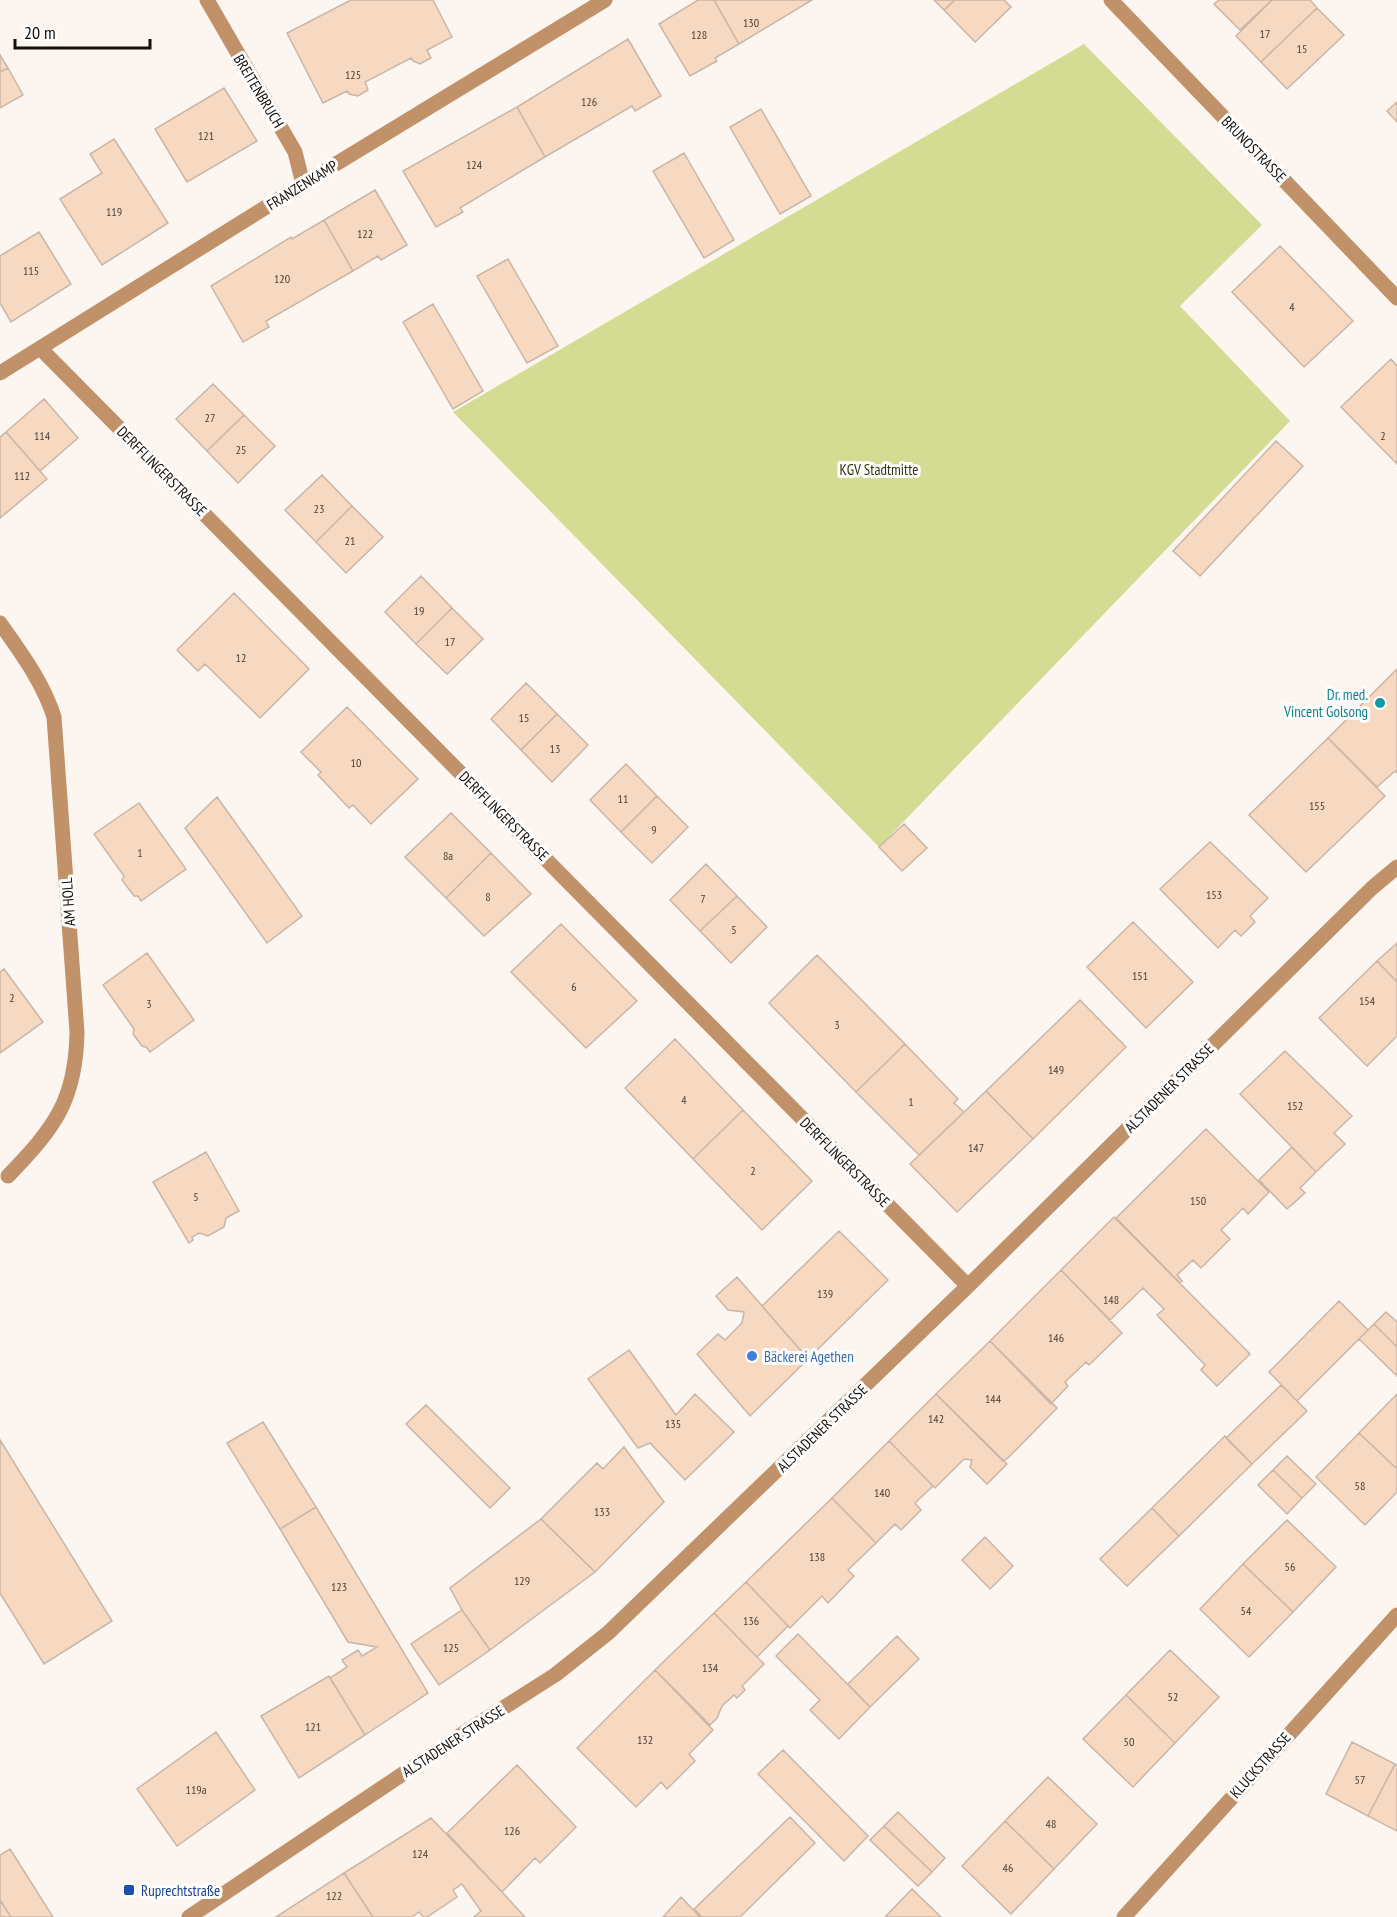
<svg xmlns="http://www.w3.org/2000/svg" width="1397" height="1917" font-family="'PT Sans Narrow',sans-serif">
<rect width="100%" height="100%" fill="#fdf5ef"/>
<path fill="#d3dc92" d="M1084 44 1262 225 1180 306 1290 421 879 847 453 412Z"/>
<path fill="#f7d8c0" stroke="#c9b6a8" stroke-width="1.5" d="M351 0H433L452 37 427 50 431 58 420 64 413 61 411 58 365 82 368 90 358 96 349 94 347 91 323 103 287 33Z
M698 0H714L739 44 715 58 717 61 690 76 659 24Z
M714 0H812L739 44Z
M934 0H955L944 10Z
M955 0H1004L1011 7 975 42 944 10Z
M1219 0H1272L1240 30 1214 4Z
M1272 0H1310L1317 8 1261 62 1236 36Z
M1317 8 1344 35 1287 89 1261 62Z
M628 39 661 96 635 111 632 106 545 157 517 107Z
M0 55 8 68 0 72Z
M8 68 23 95 0 108V72Z
M224 88 257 141 187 182 155 129Z
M1397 102V122L1387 111Z
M517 107 545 157 460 208 463 212 436 227 403 171Z
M761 109 811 196 780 214 730 127Z
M114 139 168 223 102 265 60 199 102 173 90 154Z
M684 153 734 240 704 258 653 171Z
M375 190 407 245 381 260 378 256 353 271 324 220Z
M324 220 353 271 266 321 269 327 243 342 211 286 291 237 292 239Z
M39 232 71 284 11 322 0 303V256Z
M1280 246 1353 321 1304 367 1232 292Z
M508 259 558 346 527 363 477 276Z
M433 304 483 391 453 409 403 322Z
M1391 359 1397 366V464L1341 407Z
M213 384 244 415 207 451 176 419Z
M44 399 78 438 40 471 6 432Z
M244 415 275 446 238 483 207 451Z
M6 432 47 479 0 518V437Z
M1276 441 1303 466 1200 576 1173 551Z
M322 475 352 506 316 542 285 510Z
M352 506 383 537 346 573 316 542Z
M421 576 452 608 416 644 385 612Z
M234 593 309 669 260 718 205 664 198 671 177 650Z
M452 608 483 639 447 674 416 644Z
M1397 669V773L1395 771 1377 787 1328 738Z
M526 683 557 714 521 750 491 719Z
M347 707 418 779 371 824 353 805 349 808 318 775 321 772 301 752Z
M557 714 588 745 552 782 521 750Z
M1328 738 1385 796 1306 872 1249 815Z
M626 764 657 796 621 832 590 800Z
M657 796 688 827 652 863 621 832Z
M217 797 302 916 267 943 185 828Z
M139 803 186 869 141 901 138 896H134L122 880 124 876 94 834Z
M451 813 491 853 446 898 405 857Z
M904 824 927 848 902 871 879 847Z
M1210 842 1268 898 1250 916 1255 922 1241 936 1235 930 1218 948 1160 889Z
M491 853 531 894 484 936 446 898Z
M706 864 737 896 700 931 670 900Z
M737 896 767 927 731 963 700 931Z
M1133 922 1193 982 1146 1028 1087 967Z
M561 924 637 1001 586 1048 511 972Z
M1397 943V982L1377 961Z
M147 953 194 1020 150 1052 146 1047 142 1046 133 1034 134 1029 103 985Z
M817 955 905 1044 856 1092 769 1003Z
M1377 961 1397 982V1036L1367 1066 1319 1018Z
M4 969 43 1022 0 1053V972Z
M1080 1000 1126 1047 1033 1139 986 1091Z
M675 1039 743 1110 693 1159 625 1088Z
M905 1044 958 1099 954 1103 964 1112 919 1155 856 1092Z
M1285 1051 1352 1116 1334 1133 1345 1144 1316 1172 1240 1094Z
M986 1091 1033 1139 957 1212 910 1164Z
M743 1110 812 1181 762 1230 693 1159Z
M1206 1129 1269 1192 1248 1214 1243 1208 1221 1230 1230 1239 1201 1268 1193 1260 1177 1275 1182 1281 1180 1283 1116 1218Z
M1292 1147 1316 1172 1300 1188 1305 1193 1287 1209 1259 1180Z
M206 1152 239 1211 226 1218 224 1227 208 1236 199 1233 192 1237 193 1240 189 1243 153 1182Z
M1114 1217 1250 1354 1217 1386 1201 1370 1205 1365 1157 1315 1164 1309 1143 1288 1110 1320 1061 1270Z
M839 1231 888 1280 808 1359 762 1306Z
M1061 1270 1122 1333 1089 1365 1086 1362 1065 1382 1068 1386 1051 1404 990 1341Z
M737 1277 808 1359 750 1416 697 1354 718 1334 725 1340 742 1323 744 1312 728 1310 716 1296Z
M1339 1301 1368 1330 1297 1401 1269 1372Z
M1386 1312 1397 1322V1347L1374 1324Z
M1374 1324 1397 1347V1376L1359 1339Z
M990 1341 1057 1408 1008 1458 1003 1461 936 1394Z
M629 1350 676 1415 695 1394 734 1432 685 1480 650 1443 638 1448 588 1379Z
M1281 1385 1307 1411 1252 1464 1226 1438Z
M936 1394 1007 1464 987 1484 970 1467 972 1460 964 1459 935 1488 889 1441Z
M1397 1394V1469L1359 1433Z
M426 1405 510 1488 490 1508 406 1424Z
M263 1422 316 1507 280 1529 227 1443Z
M1359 1433 1397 1469V1492L1365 1525 1316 1477Z
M1225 1436 1252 1464 1179 1536 1152 1508Z
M0 1440 112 1621 44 1664 0 1593Z
M889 1441 933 1486 915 1503 921 1510 901 1530 895 1524 876 1543 832 1498Z
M624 1447 664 1502 595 1572 541 1519 597 1463 603 1469Z
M1287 1456 1316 1484 1302 1498 1273 1470Z
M1273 1470 1302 1498 1287 1514 1258 1485Z
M832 1498 876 1543 848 1570 854 1576 828 1603 822 1596 790 1628 746 1582Z
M316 1507 428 1693 365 1735 330 1678 347 1667 342 1660 358 1650 362 1656 377 1647 348 1642 280 1529Z
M1152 1508 1179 1536 1127 1586 1100 1559Z
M541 1519 595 1572 490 1650 462 1610 450 1588Z
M1287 1520 1336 1567 1293 1612 1243 1564Z
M985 1537 1013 1566 990 1589 962 1560Z
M1243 1564 1293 1612 1249 1657 1200 1609Z
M746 1582 788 1626 757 1657 714 1613Z
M462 1610 490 1650 439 1685 411 1644Z
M714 1613 764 1664 742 1686 745 1690 737 1698 734 1695 722 1706 717 1718 710 1725 655 1670Z
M798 1634 870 1707 839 1739 810 1710 820 1700 776 1656Z
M897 1636 919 1659 870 1707 848 1684Z
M1170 1650 1219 1697 1175 1743 1126 1695Z
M655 1670 713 1730 689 1754 695 1761 667 1789 661 1782 636 1807 577 1748Z
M329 1676 365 1735 299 1778 261 1716Z
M1126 1695 1175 1743 1133 1787 1083 1739Z
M216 1732 255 1790 177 1846 137 1789Z
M1352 1742 1395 1764 1368 1816 1326 1794Z
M783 1750 868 1836 844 1861 758 1774Z
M1395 1764 1397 1765V1831L1368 1816Z
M517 1765 576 1827 540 1863 535 1858 502 1892 447 1833Z
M1048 1777 1097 1824 1054 1869 1005 1821Z
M898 1812 945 1858 932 1872 884 1826Z
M790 1817 815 1843 740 1917H702L694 1909Z
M431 1818 502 1892 525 1917H474L481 1911 462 1884 453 1890 457 1897 427 1917H423L419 1912 412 1917H373L344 1873Z
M1005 1821 1054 1869 1011 1914 962 1866Z
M884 1826 932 1872 918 1886 870 1840Z
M10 1849 53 1917H11L0 1900V1855Z
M344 1873 373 1917H276Z
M912 1889 941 1917H885Z
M681 1897 700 1917H663Z
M0 1900 11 1917H0Z"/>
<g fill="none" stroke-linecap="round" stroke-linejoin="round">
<path stroke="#c19169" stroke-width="15" d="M207 0 295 152 303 184
M1111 0 1397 298
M40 348 968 1286
M0 373 303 184 605 0
M0 623C21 653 43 682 54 717L77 1032C76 1101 54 1128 8 1176
M189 1917 470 1729 555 1675 608 1633 968 1286 1372 888 1397 867
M1124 1917 1397 1615"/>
</g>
<circle fill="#0f9aa8" stroke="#fff" stroke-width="2" cx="1380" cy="703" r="6"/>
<circle fill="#3f7fe0" stroke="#fff" stroke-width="2" cx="752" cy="1356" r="6"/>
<rect fill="#1a4fb4" stroke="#fff" stroke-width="2" x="123" y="1884" width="12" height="12" rx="3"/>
<g text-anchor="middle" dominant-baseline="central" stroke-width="6" stroke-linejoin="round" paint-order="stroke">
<g font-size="12" fill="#4e4138">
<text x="751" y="22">130</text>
<text x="1265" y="33">17</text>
<text x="699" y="34">128</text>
<text x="1302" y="48">15</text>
<text x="353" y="74">125</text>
<text x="589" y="101">126</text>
<text x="206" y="135">121</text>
<text x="474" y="164">124</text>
<text x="114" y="211">119</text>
<text x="365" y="233">122</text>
<text x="31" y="270">115</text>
<text x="282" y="278">120</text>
<text x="1292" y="306">4</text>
<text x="210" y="417">27</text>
<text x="42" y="435">114</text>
<text x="1383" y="435">2</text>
<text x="241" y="449">25</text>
<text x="22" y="475">112</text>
<text x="319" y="508">23</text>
<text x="350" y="540">21</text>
<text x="419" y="610">19</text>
<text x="450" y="641">17</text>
<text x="241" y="657">12</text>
<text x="524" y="717">15</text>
<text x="555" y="748">13</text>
<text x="356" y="762">10</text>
<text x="623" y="798">11</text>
<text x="1317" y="805">155</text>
<text x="654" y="829">9</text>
<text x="140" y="852">1</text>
<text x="448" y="855">8a</text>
<text x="1214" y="894">153</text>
<text x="488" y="896">8</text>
<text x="703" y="898">7</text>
<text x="734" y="929">5</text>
<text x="1140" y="975">151</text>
<text x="574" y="986">6</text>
<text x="12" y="997">2</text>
<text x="1367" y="1000">154</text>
<text x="149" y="1003">3</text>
<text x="837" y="1024">3</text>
<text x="1056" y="1069">149</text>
<text x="684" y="1099">4</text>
<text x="911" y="1101">1</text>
<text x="1295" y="1105">152</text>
<text x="976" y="1147">147</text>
<text x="753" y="1170">2</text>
<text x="196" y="1196">5</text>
<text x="1198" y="1200">150</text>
<text x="825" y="1293">139</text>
<text x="1111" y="1299">148</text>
<text x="1056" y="1337">146</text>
<text x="993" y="1398">144</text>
<text x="936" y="1418">142</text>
<text x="673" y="1423">135</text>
<text x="1360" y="1485">58</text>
<text x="882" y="1492">140</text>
<text x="602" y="1511">133</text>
<text x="817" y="1556">138</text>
<text x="1290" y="1566">56</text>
<text x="522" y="1580">129</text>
<text x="339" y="1586">123</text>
<text x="1246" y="1610">54</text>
<text x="751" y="1620">136</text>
<text x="451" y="1647">125</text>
<text x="710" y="1667">134</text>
<text x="1173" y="1696">52</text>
<text x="313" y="1726">121</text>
<text x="645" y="1739">132</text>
<text x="1129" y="1741">50</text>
<text x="1360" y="1779">57</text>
<text x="196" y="1789">119a</text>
<text x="1051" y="1823">48</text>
<text x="512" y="1830">126</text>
<text x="420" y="1853">124</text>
<text x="1008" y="1867">46</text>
<text x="334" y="1895">122</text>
</g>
<g font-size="15" fill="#160f0a" stroke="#fff">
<text transform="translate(259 91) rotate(59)">BREITENBRUCH</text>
<text transform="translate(1254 149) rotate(46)">BRUNOSTRASSE</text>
<text transform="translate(302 185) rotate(-32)">FRANZENKAMP</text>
<text transform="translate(162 471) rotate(45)">DERFFLINGERSTRASSE</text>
<text transform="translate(504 816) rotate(45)">DERFFLINGERSTRASSE</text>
<text transform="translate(68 902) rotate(-94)">AM HOLL</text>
<text transform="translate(1169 1088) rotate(-45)">ALSTADENER STRASSE</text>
<text transform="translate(845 1162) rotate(45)">DERFFLINGERSTRASSE</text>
<text transform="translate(822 1428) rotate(-44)">ALSTADENER STRASSE</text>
<text transform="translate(453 1741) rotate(-33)">ALSTADENER STRASSE</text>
<text transform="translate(1260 1765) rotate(-48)">KLUCKSTRASSE</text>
</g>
<g font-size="15" fill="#30330b" stroke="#fff">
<text x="879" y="469">KGV Stadtmitte</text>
</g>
<g font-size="15" fill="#0d838f" stroke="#fff" text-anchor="end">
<text x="1368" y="694">Dr. med.<tspan x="1368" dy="17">Vincent Golsong</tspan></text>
</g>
<g font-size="15" fill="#366cbe" stroke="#fff" text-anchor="start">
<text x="764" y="1356">Bäckerei Agethen</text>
</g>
<g font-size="15" fill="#164399" stroke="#fff" text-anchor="start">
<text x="141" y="1890">Ruprechtstraße</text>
</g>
</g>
<path d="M15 39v9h135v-9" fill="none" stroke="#160f0a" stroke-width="3"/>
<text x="24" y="39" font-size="18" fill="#160f0a" stroke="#ffffff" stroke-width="4.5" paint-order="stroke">20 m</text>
</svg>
